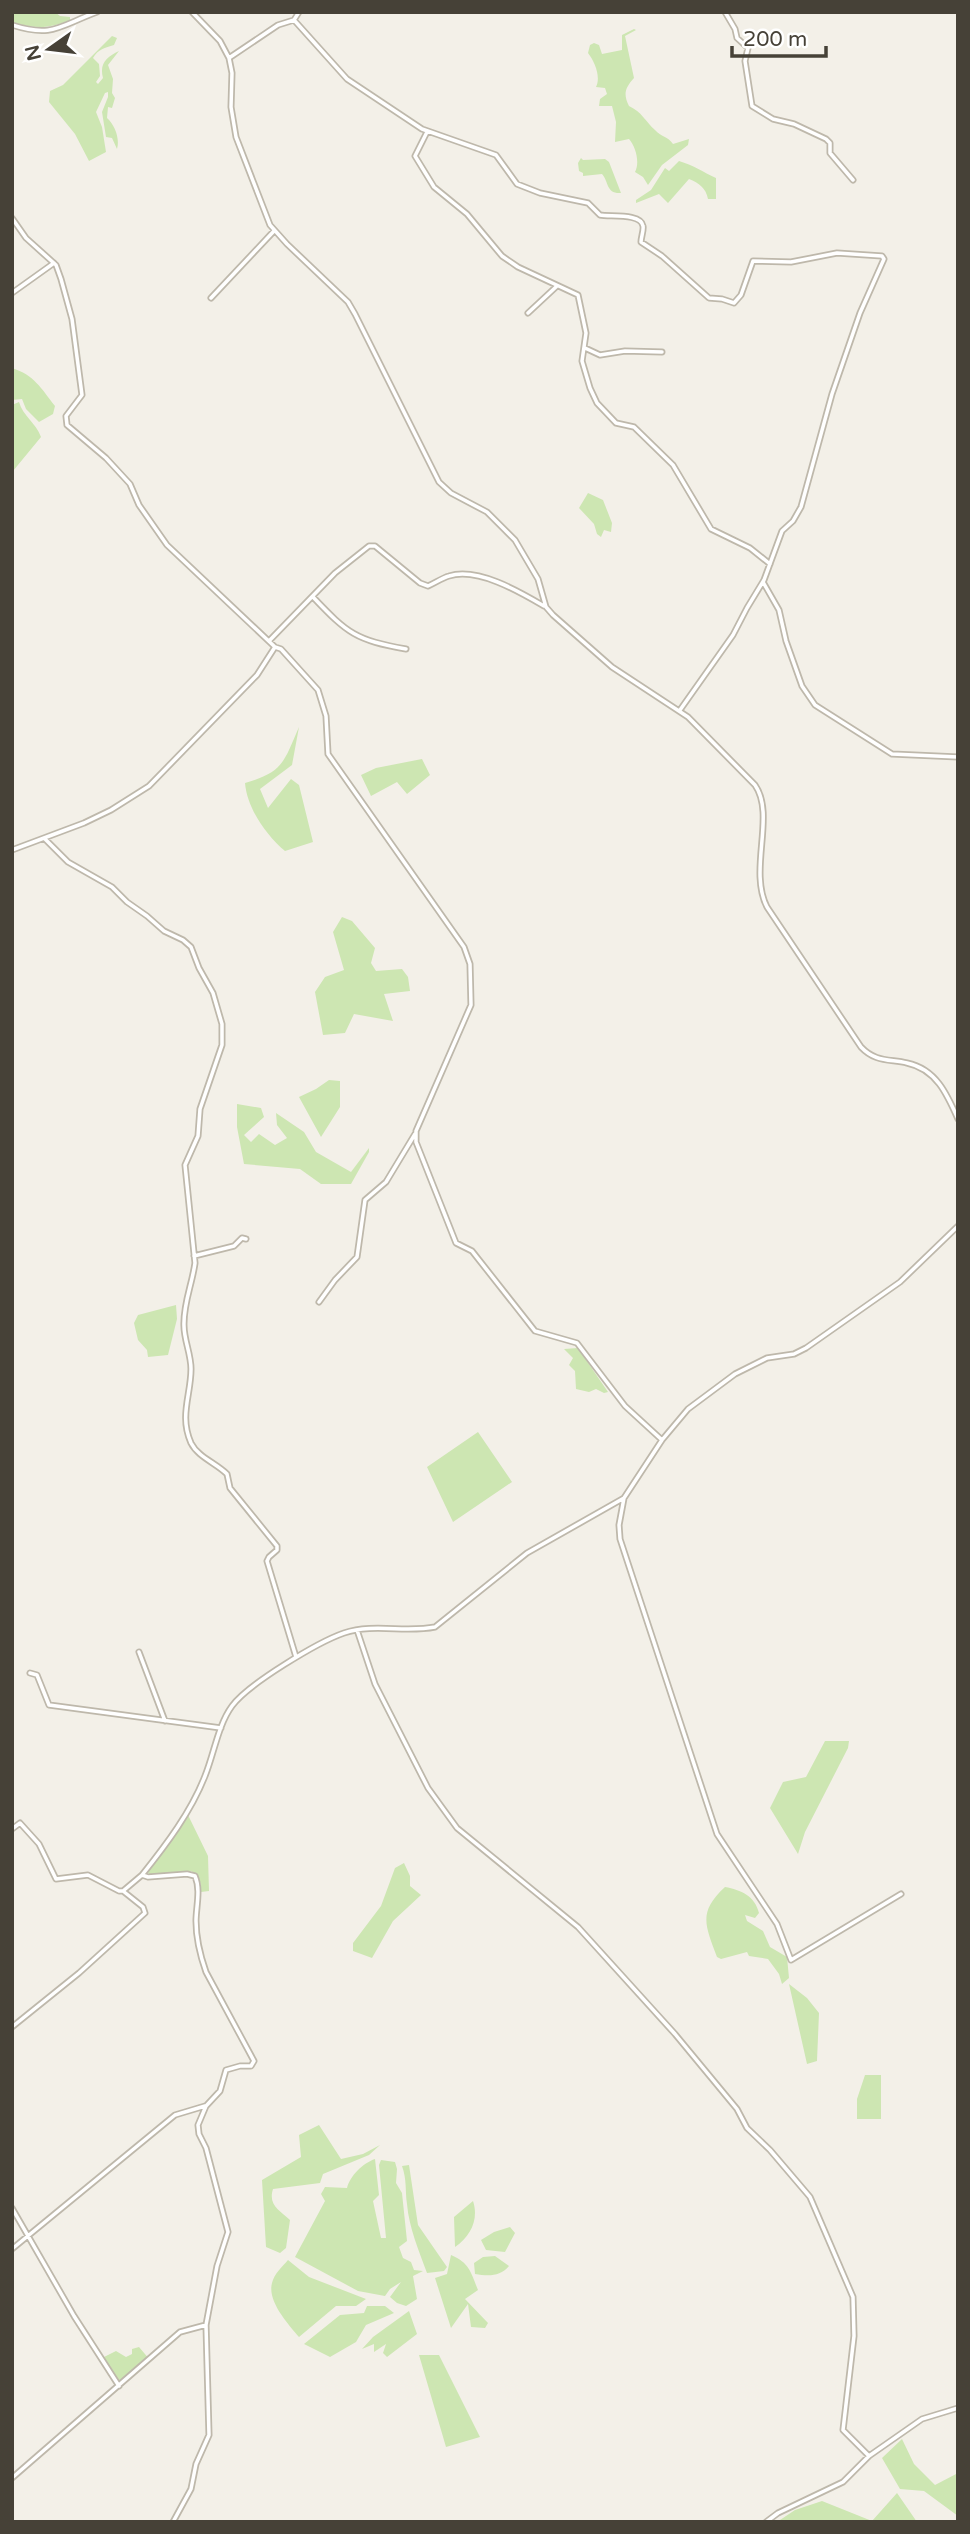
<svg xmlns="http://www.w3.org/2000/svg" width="970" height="2534" font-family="'Varela Round',sans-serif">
<rect width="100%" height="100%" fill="#f3f0e8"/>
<path fill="#cde6b2" d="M12 12H55L60 16 70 17V20C49 29 35 29 12 22Z
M634 29 636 30 625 36 634 78C625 88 623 94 629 106 642 112 645 121 655 130 661 137 668 136 673 144L689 139 688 145 662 165 648 185 643 177 635 172C640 163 636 147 629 139L615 142 616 122 612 106H599L600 99 607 94 605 88 596 87C601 77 595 62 588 53L590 45 594 43 599 45 602 54 622 50V35Z
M112 36 117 38 114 45C105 48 98 49 93 58L99 64 100 76 96 82 98 84 103 78C99 63 107 57 119 51L108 65 113 79 112 93 115 98 112 108 108 107 107 118C115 125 120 139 117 149L112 138 106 137 102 112 108 97V92L105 93 96 112 102 127 106 152 89 161 75 134 49 102 50 91 63 85Z
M581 158 583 160 605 159 609 162 621 193C606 194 609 182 602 174L583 176V173L579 171 578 163Z
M679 161C693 165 703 172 716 178V199H708C706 188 699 183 689 179L668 203 659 194 636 203V200L651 190 665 168 669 171Z
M12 368C34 375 41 388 55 406L53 414 39 422 26 409 22 399 12 400Z
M19 402C23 416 36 423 41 437L13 471 12 405Z
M588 493 603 500 612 523 611 532 604 530 601 537 597 534 594 524 579 508Z
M299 727 292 765 260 789 268 808 291 779 299 785 313 842 285 851C266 835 247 808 245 783 284 772 284 761 299 727Z
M422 759 430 775 407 794 397 782 371 796 361 775 376 768Z
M342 917 352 921 375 948 371 963 376 971 402 969 408 977 410 991 384 994 393 1021 354 1014 345 1033 323 1035 315 992 325 977 344 970 333 932Z
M329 1080 340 1081V1107L321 1137 299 1097 316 1089Z
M237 1104 261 1108 264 1117 244 1135 251 1142 259 1134 275 1145 287 1138 277 1125 276 1113 304 1132 316 1152 351 1172 369 1148V1152L351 1184H321L300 1169 244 1164 237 1127Z
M176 1305 177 1319 168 1355 148 1357 147 1350 138 1340 134 1323 138 1315Z
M578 1348 608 1392 604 1393 596 1389 589 1392 576 1389 575 1371 569 1365 573 1358 564 1349Z
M478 1432 512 1482 453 1522 427 1467Z
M825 1741H849L848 1748 805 1832 798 1854 770 1808 783 1782 806 1777Z
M188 1815 208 1856 209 1891 201 1892C201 1883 200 1875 191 1871L149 1875 148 1872Z
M404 1863 410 1876V1886L421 1895 393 1921 372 1958 353 1951V1943L381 1906 395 1868Z
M725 1887C741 1890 755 1896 759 1913L755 1918 745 1915 747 1921 763 1931 770 1947 787 1957 789 1978 782 1984 779 1974 768 1959 749 1956 747 1952 721 1959 717 1957C705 1925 698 1912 725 1887Z
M789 1984 807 1998 819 2013 817 2061 807 2064Z
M865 2075H881V2119H857V2099Z
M319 2125 341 2159 363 2154 380 2145 369 2155 323 2174 320 2183 273 2189C268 2205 279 2210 290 2220L286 2248 280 2253 266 2247 262 2180 301 2157 299 2135Z
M375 2159 379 2195 373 2201 381 2238H386L379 2165 381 2160 395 2162 397 2169 396 2183 402 2193 407 2241 399 2247 403 2258 411 2262 414 2270 423 2271 413 2276 417 2299 406 2306 397 2303 390 2297 401 2282 390 2289 385 2296 358 2291 295 2257 325 2201 321 2194 325 2187 347 2188C350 2176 363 2163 375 2159Z
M409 2165 418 2225 447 2267 444 2271 427 2273C419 2251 409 2228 407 2204 405 2190 407 2180 402 2166Z
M473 2201C479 2219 471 2236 455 2247L454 2217Z
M510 2227 515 2233 505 2252 486 2250 481 2240 494 2232Z
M451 2255C470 2263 471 2273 478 2290L465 2299 488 2323 485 2328 471 2327 468 2304 451 2328 435 2278 447 2274Z
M495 2256 509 2266C500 2277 488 2276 475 2274L474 2263 483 2257Z
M288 2260 309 2277 366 2299 356 2306H336L299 2337C288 2324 267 2301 272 2283 274 2274 282 2267 288 2260Z
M367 2306H385L394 2313 366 2325 356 2342 330 2357 304 2344 340 2315 364 2313Z
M409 2311 417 2334 387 2357 383 2353 386 2344 374 2352V2344L362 2349 373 2337Z
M139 2347 150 2360 119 2386 102 2358 116 2351 126 2357 132 2354V2349Z
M419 2355H439L480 2437 446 2447Z
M902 2439 914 2464 935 2485 958 2473V2516L924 2491 900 2489 882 2458Z
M897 2493 917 2522H777L795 2510 822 2501 872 2521Z"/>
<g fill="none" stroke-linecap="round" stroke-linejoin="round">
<defs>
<path id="minor" d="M192 12 220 41 229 58 232 73 231 107 236 137 270 225 287 244 348 302 355 314 439 482 451 493 487 512 515 540 538 579 546 607 553 615 612 667 688 717 755 785C776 815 748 870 767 907L861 1047C875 1062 889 1059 907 1063 936 1069 947 1094 958 1119
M725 12 735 29 737 38 748 48 745 61 752 106 773 119 794 124 826 139 830 143V153L853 180
M294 20 347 79 422 129 496 155 517 184 540 193 588 203 600 215C610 217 641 213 643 226 644 230 641 237 641 242L662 256 709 298 722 299 734 303 741 295 753 261 791 262 837 253 882 256 884 259 860 313 832 394 801 507 793 521 782 531 764 580 747 608 733 635 680 710
M12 25C53 38 59 26 97 12
M229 58 278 25 294 20 299 12
M427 132 415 156 434 187 467 214 502 256 518 267 578 295 586 333 582 361 590 388 597 403 616 423 634 427 673 465 711 529 750 548 770 564
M12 218 26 238 56 265 61 279 72 319 82 395 66 416 67 425 106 458 130 484 139 505 167 545 275 647 281 649 318 690 326 716 328 754 464 947 470 964 471 1005 416 1131V1142L456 1243 472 1251 535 1331 577 1343 625 1406 662 1440
M12 293 54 263
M211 298 274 231
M528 313 557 286
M585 348 600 355 625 351 662 352
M763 582 779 610 786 641 802 686 815 705 892 754 958 757
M313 597C348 634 356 640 406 649
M269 641 335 573 369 546H375L420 583 428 586C435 583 442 578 449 576 478 567 520 592 544 606
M45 839 68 862 112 887 127 902 147 916 164 931 183 940 191 947 199 968 213 993 222 1024V1045L200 1109 198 1136 185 1165 195 1263C192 1285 183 1304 184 1326 184 1340 191 1354 191 1369 191 1395 179 1416 191 1443 198 1457 216 1463 227 1474L230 1488 277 1546V1550L269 1557 267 1561 296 1657
M12 850 84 823 111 810 149 786 257 675 275 647
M194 1256 234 1246 242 1238 246 1239
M319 1302 335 1280 357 1257 365 1200 386 1182 415 1134
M624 1498 619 1525 620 1539 717 1834 777 1924 791 1960 901 1894
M357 1630 375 1684 428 1788 457 1828 578 1927 675 2034 737 2109 747 2128 770 2150 810 2197 853 2297 854 2336 843 2430 869 2456
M139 1652 165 1721
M30 1673 37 1675 49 1705 221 1728
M12 1829 20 1823 39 1844 56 1879 88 1875 119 1891H123L142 1875
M12 2027 79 1973 145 1913 143 1907 123 1891
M12 2208 74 2316 119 2386
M12 2249 175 2115 205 2106
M12 2478 180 2332 206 2325
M173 2522 191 2489 196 2464 209 2435 206 2325 217 2266 228 2232 206 2148 199 2134 198 2125 206 2106 220 2091 226 2070 240 2066H251L254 2061 206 1972C200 1955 196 1939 196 1921 196 1907 201 1890 195 1876L187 1874 148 1877 142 1875C166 1845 191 1812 205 1776 214 1754 218 1725 232 1706 248 1684 318 1642 344 1633 374 1623 405 1633 435 1627L527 1553 624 1498 662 1440 688 1409 735 1374 767 1358 794 1354 806 1348 900 1282 958 1226
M766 2522 778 2513 843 2482 869 2456 922 2419 958 2408"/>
</defs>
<use href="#minor" stroke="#beb8ab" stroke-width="7"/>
<use href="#minor" stroke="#fff" stroke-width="3.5"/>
</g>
<rect width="970" height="2534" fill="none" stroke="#464137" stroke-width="28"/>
<g transform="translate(49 49) rotate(256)" stroke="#ffffff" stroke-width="5" paint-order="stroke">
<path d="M0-5L12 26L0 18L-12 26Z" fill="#464137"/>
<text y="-10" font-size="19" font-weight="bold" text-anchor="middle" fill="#464137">N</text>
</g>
<path d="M732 46v10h94v-10" fill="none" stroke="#464137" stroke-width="3.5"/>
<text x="743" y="46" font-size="21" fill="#464137" stroke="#ffffff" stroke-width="5" paint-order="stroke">200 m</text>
</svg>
